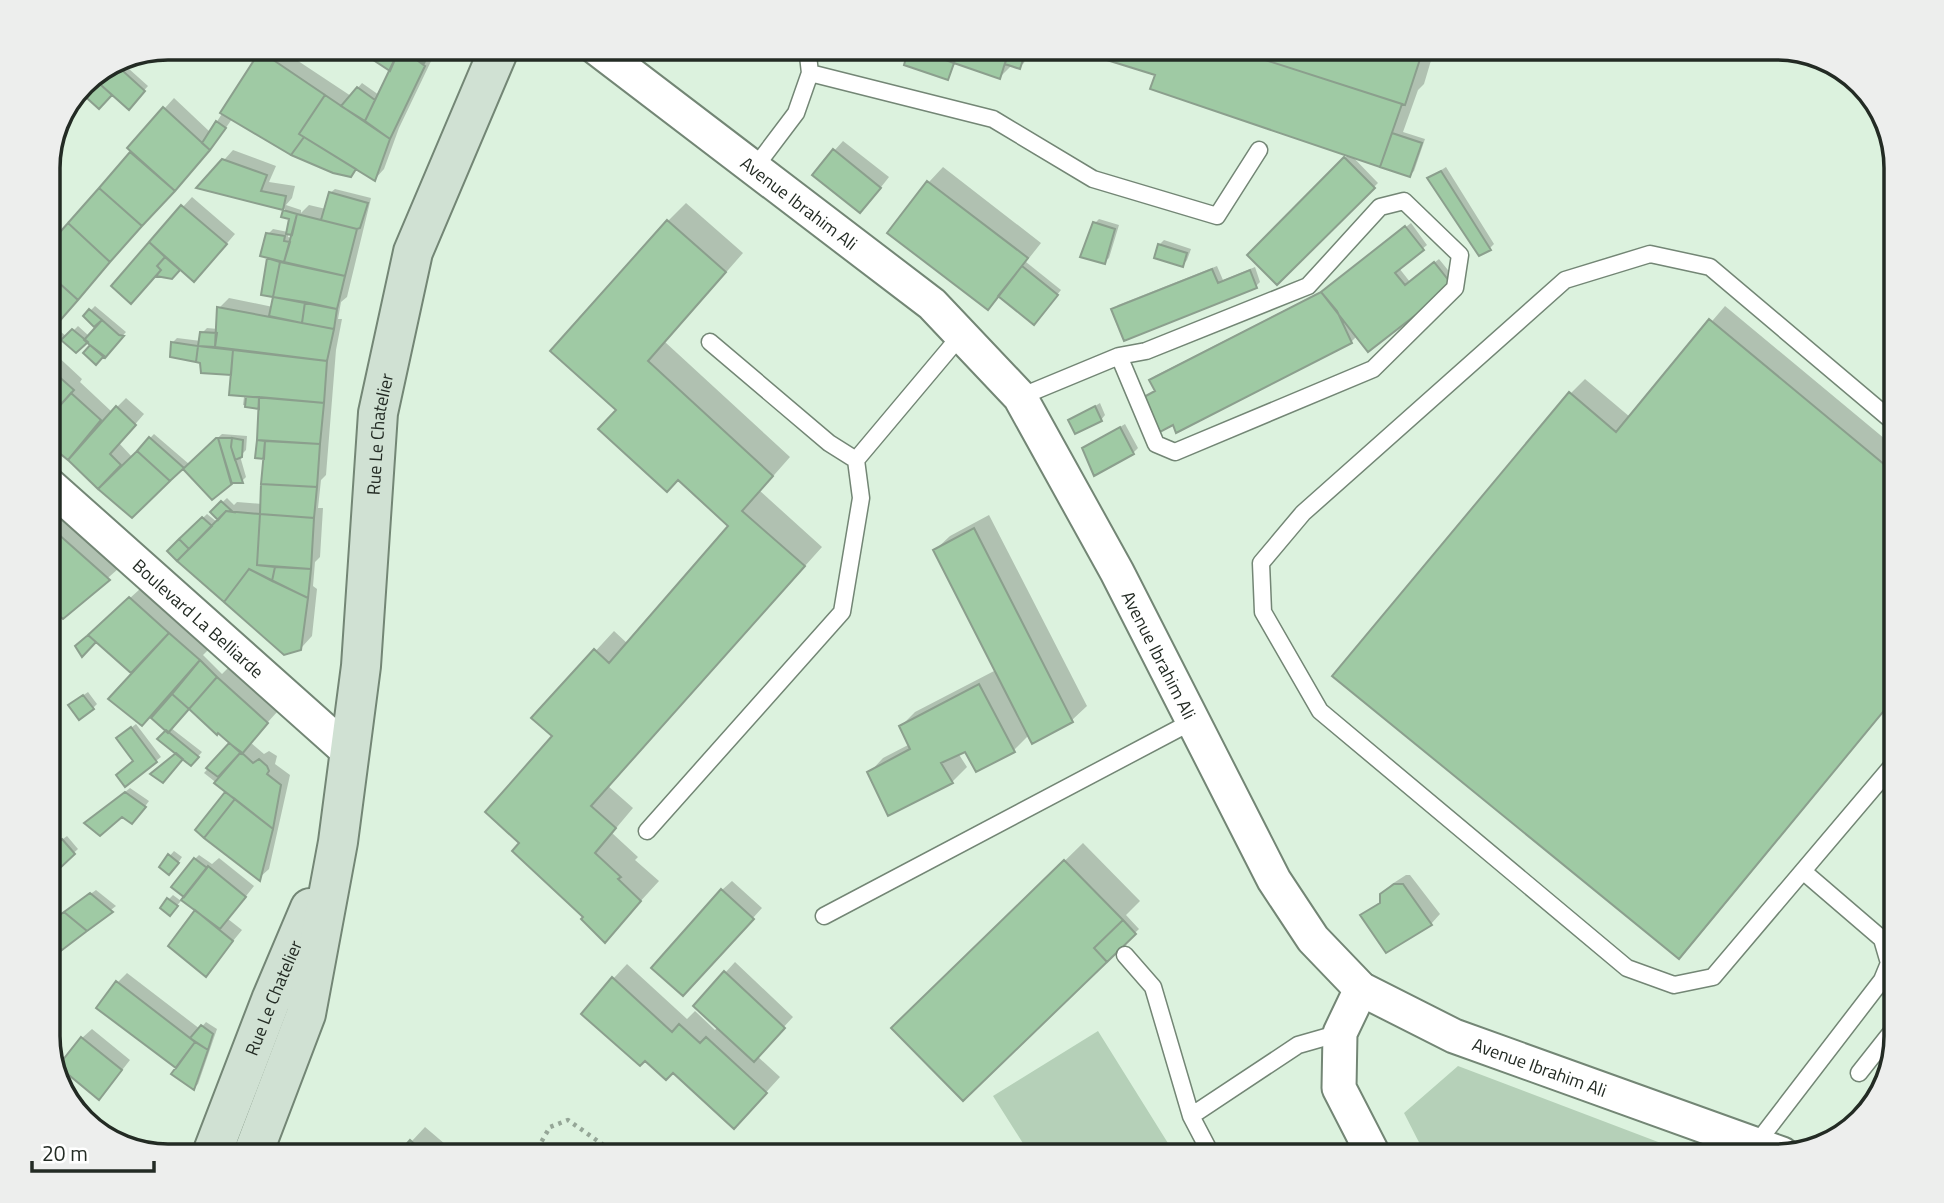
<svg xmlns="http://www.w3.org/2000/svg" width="1944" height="1203" font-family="'Titillium Web',sans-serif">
<rect width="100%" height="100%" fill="#dcf2de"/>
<path fill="#b5d0b8" d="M1098 1031 1176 1156H1031L993 1096Z
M1458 1066 1695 1156H1426L1404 1113Z"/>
<path fill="#0003" fill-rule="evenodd" d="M266 47H277L351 96 362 83 379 95 392 70 362 47H436L433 53 434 55 399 128 384 169 375 179 357 168 351 175 232 119 218 139 54 326 67 337 78 326 89 336 97 327 85 316 95 306 126 332 105 355 88 339 76 351 61 338 55 345 47 338V248L133 152 129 148 174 98 210 132Z
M914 47H1029L1024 63 1019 67 1012 65 1000 77Z
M1071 47H1435L1424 84 1418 90 1403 132 1425 139 1414 171 1410 175 1386 158 1380 165 1350 154 1378 183 1277 283 1250 255 1349 154 1157 74Z
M118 59 148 86 129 107 112 92 99 107 80 89 83 82Z
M77 95 82 100 71 111 70 110Z
M843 141 889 177 870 201 834 151Z
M233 150 276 166 269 182 295 186 292 198 286 205 301 210V213L309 205 326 209 330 193 335 189 371 198 347 297 341 302 338 319H342L336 350 326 475 321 480 318 508H323L320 557 315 562 313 586 317 589 312 636 302 647 284 653 169 551 207 514 217 522 220 520 212 512 227 498 234 505 237 502 262 504 265 457H257L261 407 243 405 244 397 247 395 232 373 202 362 172 343 177 338 201 341 202 333 207 328 218 329 219 308 229 298 273 307 275 296 263 293 269 257 268 234 273 229 288 232 291 218 284 216 285 209 200 187ZM295 229 292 238 288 237 289 232Z
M943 167 1041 243 1026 262 1061 290 1038 318 1000 296 988 308 889 233 929 182Z
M1446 167 1494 244 1490 248 1429 178Z
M192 197 235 234 204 270 180 267 171 277 156 275 150 243Z
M686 203 743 253 665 342 790 457 760 491 822 547 608 786 633 808 612 833 638 857 635 860 659 881 605 940 522 843 554 736 534 718 614 631 628 644 731 526 618 410 668 221Z
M1099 219 1119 225 1109 258 1104 262 1095 223Z
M1411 223 1427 245 1399 268 1410 282 1439 259 1456 280 1358 335 1351 342 1157 390 1151 381 1155 376 1328 288Z
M1164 240 1191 249 1187 260 1183 265 1156 257 1160 244Z
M1217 266 1223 280 1255 267 1260 282 1256 286 1113 310 1118 305Z
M1725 306 1897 449V695L1693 943 1678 957 1571 393 1585 379 1630 417Z
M53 352 82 379 80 382 112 412 126 398 144 414 119 443 132 457 154 434 189 464 222 434 247 436 246 450 240 456 246 477 242 481H230L212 497 183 467 132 515 47 441V357Z
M1100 403 1105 415 1101 420 1071 421Z
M1125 424 1138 448 1133 453 1084 449Z
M47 507 118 569 59 621 47 610Z
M989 515 1087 706 1072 720 1033 742 1029 735 1014 750 966 749 958 753 967 767 952 782 889 814 869 773 883 758 910 744 901 726 915 712 996 670 935 550 950 536Z
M140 589 208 650 203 655 222 674 228 668 277 712 250 742 264 754 269 751 277 756 275 764 290 775 269 869 259 878 197 829 228 792 204 773 232 743 189 707 171 728 202 752 191 764 160 739 168 730 151 716 134 673 96 639 77 646Z
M88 692 97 704 93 708 75 701Z
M136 724 161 757 126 784 135 761 123 734Z
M130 788 149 801 137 817 121 814 91 819Z
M67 836 78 849 59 866 47 851Z
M1083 843 1140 901 1126 915 1139 929 963 1099 894 1028Z
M174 851 182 857 174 869 161 866Z
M199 855 212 864 219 858 254 886 228 919 242 930 206 974 197 910 186 896 195 859Z
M1406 875H1410L1440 914 1431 924 1362 916 1382 900V894L1392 884Z
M732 881 762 908 693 984 722 890Z
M96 890 116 906 47 959V925Z
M173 895 181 901 170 913 168 900Z
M735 962 793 1017 757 1056 780 1077 748 1112 613 979 627 964 687 1019 695 1011 715 1030 718 1027 695 1006Z
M127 973 200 1029 206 1022 217 1029 198 1084 194 1088 183 1061 117 983Z
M92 1029 130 1060 108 1088 82 1038Z
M425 1127 459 1156H398Z"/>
<path fill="#9fcaa4" stroke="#8b9f8d" stroke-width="2" d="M360 47H399L400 48 390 71 358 50Z
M399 47H433L424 63Z
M909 47 954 63 948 80 904 65Z
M909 47H959L954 63Z
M959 47H1010L1000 79 954 63Z
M1010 47H1027L1020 69 1005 64Z
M1065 47H1225L1402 104 1380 167 1150 89 1155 75Z
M1225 47H1424L1405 105Z
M400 48 425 66 390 139 365 121Z
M260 51 325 95 299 134 304 137 291 155 220 113Z
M113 62 145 91 129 110 92 77Z
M92 77 112 95 99 109 79 91 83 82Z
M357 87 375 100 365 121 341 106Z
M325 95 390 139 375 181 299 134Z
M163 107 210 150 175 191 127 148Z
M216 121 226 128 210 150 202 143Z
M1392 133 1422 143 1410 177 1380 167Z
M304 137 356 169 351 177 333 173 291 155Z
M833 149 881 188 860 213 812 175Z
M130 152 175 191 142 226 99 188Z
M1344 157 1375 188 1277 285 1247 255Z
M222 159 267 175 261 191 286 196 283 210 196 188Z
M1441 171 1491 250 1479 256 1427 178Z
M927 181 1028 258 988 310 887 233Z
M99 188 142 226 110 262 68 223Z
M329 192 368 203 360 228 357 229 321 220Z
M181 205 227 244 194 282 149 242Z
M283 210 297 214 292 235 286 234 289 219 281 217Z
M297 214 357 229 345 276 284 262Z
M667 220 726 272 648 361 773 476 742 511 805 566 591 806 616 828 595 853 621 877 618 879 641 901 605 943 581 919 583 917 512 851 519 843 485 812 552 736 531 718 594 649 609 663 728 526 678 480 667 492 598 429 616 410 550 351Z
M1093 222 1115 229 1105 264 1080 257Z
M68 223 110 262 78 300 47 272V247Z
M1405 226 1424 250 1395 273 1405 285 1434 262 1453 286 1368 352 1321 292Z
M266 233 285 236 284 241 290 242 284 262 260 256Z
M149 242 165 257 157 266 161 270 131 304 111 286Z
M1158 244 1187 253 1183 267 1154 258Z
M165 257 180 270 172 279 156 276 161 270 157 266Z
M267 258 280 262 273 297 261 295Z
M280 262 345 276 337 309 273 297Z
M1022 266 1058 295 1034 325 998 296Z
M1212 269 1218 283 1250 270 1257 288 1124 341 1111 309Z
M47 272 78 300 51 331 47 328Z
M1321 292 1337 311 1352 343 1176 433 1173 425 1160 432 1142 398 1155 391 1149 380Z
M273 297 305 302 302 323 269 316Z
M305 302 337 309 334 329 302 323Z
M217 307 334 329 327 361 215 347Z
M89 309 102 320 94 327 83 316Z
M1709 319 1897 475V695L1679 959 1332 676 1569 392 1616 432Z
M102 320 119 335 124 336 105 358 84 340Z
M47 328 61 340 55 347 47 341Z
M72 329 88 342 76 353 61 340Z
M200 332 217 333 215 347 198 346Z
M171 342 198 346 196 362 170 357Z
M90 345 104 356 96 365 83 353Z
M198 346 233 350 231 375 201 373 200 363 196 362Z
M233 350 327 361 324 403 229 395Z
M47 366 74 390 47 420Z
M71 393 101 420 68 460 47 443V420Z
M246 397H259V409L245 407Z
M259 397 324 403 320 444 257 440Z
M116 406 136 425 110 454 121 465 98 489 68 460Z
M1095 406 1102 421 1075 434 1068 420Z
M1120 427 1134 454 1094 476 1082 448Z
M149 437 184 468 170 481 137 451Z
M216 438H218L232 484 212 500 183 469Z
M218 438H232L231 447 243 483H231Z
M232 438 243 440 242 457 235 460 231 447Z
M257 440 265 441 264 459 255 458Z
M265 441 320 444 317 487 261 484Z
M137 451 170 481 132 518 98 489Z
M261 484 317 487 314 518 260 514Z
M221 501 233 512 226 511 218 520 210 512Z
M226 511 260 514 257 565 275 567 272 581 249 569 224 602 177 561Z
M260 514 314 518 311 569 257 565Z
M202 517 212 526 189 549 179 539Z
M974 528 1073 722 1032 744 933 550Z
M57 533 110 580 63 619 47 605V542Z
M179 539 189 549 177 561 167 551Z
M275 567 311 569 308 598 272 581Z
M249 569 308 598 301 650 284 655 224 602Z
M129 597 169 633 131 673 88 635Z
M169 633 200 660 142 726 108 699Z
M88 635 96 642 82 657 75 646Z
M200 660 217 677 189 709 172 694Z
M217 677 268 723 242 754 218 733 217 735 189 709Z
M979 684 1015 752 976 772 965 752 941 763 953 783 888 816 867 772 910 749 899 726Z
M172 694 189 709 168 733 151 718Z
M83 695 94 709 79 720 68 705Z
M131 727 157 762 125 787 116 775 133 761 116 738Z
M166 730 199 757 191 766 157 739Z
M229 743 241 752 218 777 206 768Z
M241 752 253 763 259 759 267 766 269 771 267 774 281 785 273 829 214 783Z
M176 753 183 759 163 783 150 774Z
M125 792 146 807 132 824 122 817 100 836 84 823Z
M225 792 235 799 204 838 195 830Z
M235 799 273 829 260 881 204 838Z
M62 839 75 854 59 869 47 859V850Z
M168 854 179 863 169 875 159 867Z
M194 858 207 868 184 897 171 887Z
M1064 860 1123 920 1094 948 1107 962 963 1101 891 1028Z
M208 866 246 897 220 929 181 900Z
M1394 884H1403L1432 925 1386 953 1360 915 1380 903V894Z
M721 889 754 919 683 996 651 968Z
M90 893 113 912 87 931 64 912Z
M167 898 178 906 170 916 160 908Z
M195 910 233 941 206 977 168 946Z
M64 912 87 931 62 950 47 937V924Z
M1123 920 1136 934 1107 962 1094 948Z
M47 937 62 950 47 962Z
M724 971 785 1028 754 1062 693 1006Z
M612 977 672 1032 679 1024 700 1043 706 1037 767 1093 734 1129 673 1073 666 1080 645 1061 640 1066 581 1014Z
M116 981 195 1042 176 1068 96 1008Z
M201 1025 213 1034 208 1050 190 1038Z
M81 1037 122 1070 99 1100 58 1066Z
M195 1042 208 1050 194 1090 171 1074Z
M410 1140 428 1156H396Z"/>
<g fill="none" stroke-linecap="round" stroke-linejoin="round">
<defs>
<path id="lane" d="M807 47 810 73
M753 170 796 113 810 73 993 119 1093 179 1217 216 1259 150
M710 342 829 443 856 460
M1020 397 1119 356 1146 351 1308 286 1380 207 1404 201 1460 255 1455 288 1373 369 1175 452 1156 444 1119 356
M1897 425 1710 267 1650 254 1565 280 1303 513 1261 563 1263 612 1320 711 1627 968 1674 985 1713 977 1897 760
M647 831 842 612 861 498 856 460 961 335
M824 916 1193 721
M1125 955 1153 987 1191 1116 1212 1156
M1859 1073 1897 1025
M1191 1116 1298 1045 1340 1033
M1756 1144 1882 980 1889 963 1882 939 1804 872"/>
<g id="street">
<path id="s1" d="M595 47 932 304 1020 397 1117 572 1274 880 1313 939 1361 989 1454 1036 1782 1154"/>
<path id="s2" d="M47 483 351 754"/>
<path d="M1361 989 1340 1033 1339 1088 1374 1156"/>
</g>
<g id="secondary">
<path id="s3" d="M211 1156 271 1000 310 908"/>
<path id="s4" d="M252 1156 306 1014 338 842 361 666 378 413 413 252 500 47"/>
</g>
</defs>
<use href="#lane" stroke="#738675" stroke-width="19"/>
<use href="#street" stroke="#738675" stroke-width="37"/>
<use href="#secondary" stroke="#738675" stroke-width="42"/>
<path stroke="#95a697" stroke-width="4.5" stroke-dasharray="3.5 5" stroke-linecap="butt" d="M533 1156 550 1127 568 1120 619 1156"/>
<use href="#lane" stroke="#fff" stroke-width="16"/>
<use href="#street" stroke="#fff" stroke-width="33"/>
<use href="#secondary" stroke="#d0e1d3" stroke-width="38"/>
</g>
<g text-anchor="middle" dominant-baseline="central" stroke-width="5" stroke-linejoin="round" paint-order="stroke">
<g font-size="18" fill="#232b24" stroke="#fff">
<text stroke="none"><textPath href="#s1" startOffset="257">Avenue Ibrahim Ali</textPath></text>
<text stroke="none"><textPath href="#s4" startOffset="737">Rue Le Chatelier</textPath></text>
<text stroke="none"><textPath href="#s2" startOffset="203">Boulevard La Belliarde</textPath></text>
<text stroke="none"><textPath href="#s1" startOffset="845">Avenue Ibrahim Ali</textPath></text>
<text stroke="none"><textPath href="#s3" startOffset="170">Rue Le Chatelier</textPath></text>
<text stroke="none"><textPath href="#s1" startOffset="1433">Avenue Ibrahim Ali</textPath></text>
</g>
</g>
<path d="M0 0H1944V1203H0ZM168 60H1776A108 108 0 0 1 1884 168V1036A108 108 0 0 1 1776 1144H168A108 108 0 0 1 60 1036V168A108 108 0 0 1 168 60Z" fill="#edeeed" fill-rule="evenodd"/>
<path fill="none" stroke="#232b24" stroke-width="3.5" d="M168 60H1776A108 108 0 0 1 1884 168V1036A108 108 0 0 1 1776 1144H168A108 108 0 0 1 60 1036V168A108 108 0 0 1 168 60Z"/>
<path d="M32 1161v10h122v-10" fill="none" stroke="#232b24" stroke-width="3.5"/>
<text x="42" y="1161" font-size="21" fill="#232b24" stroke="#ffffff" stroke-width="5" paint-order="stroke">20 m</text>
</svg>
